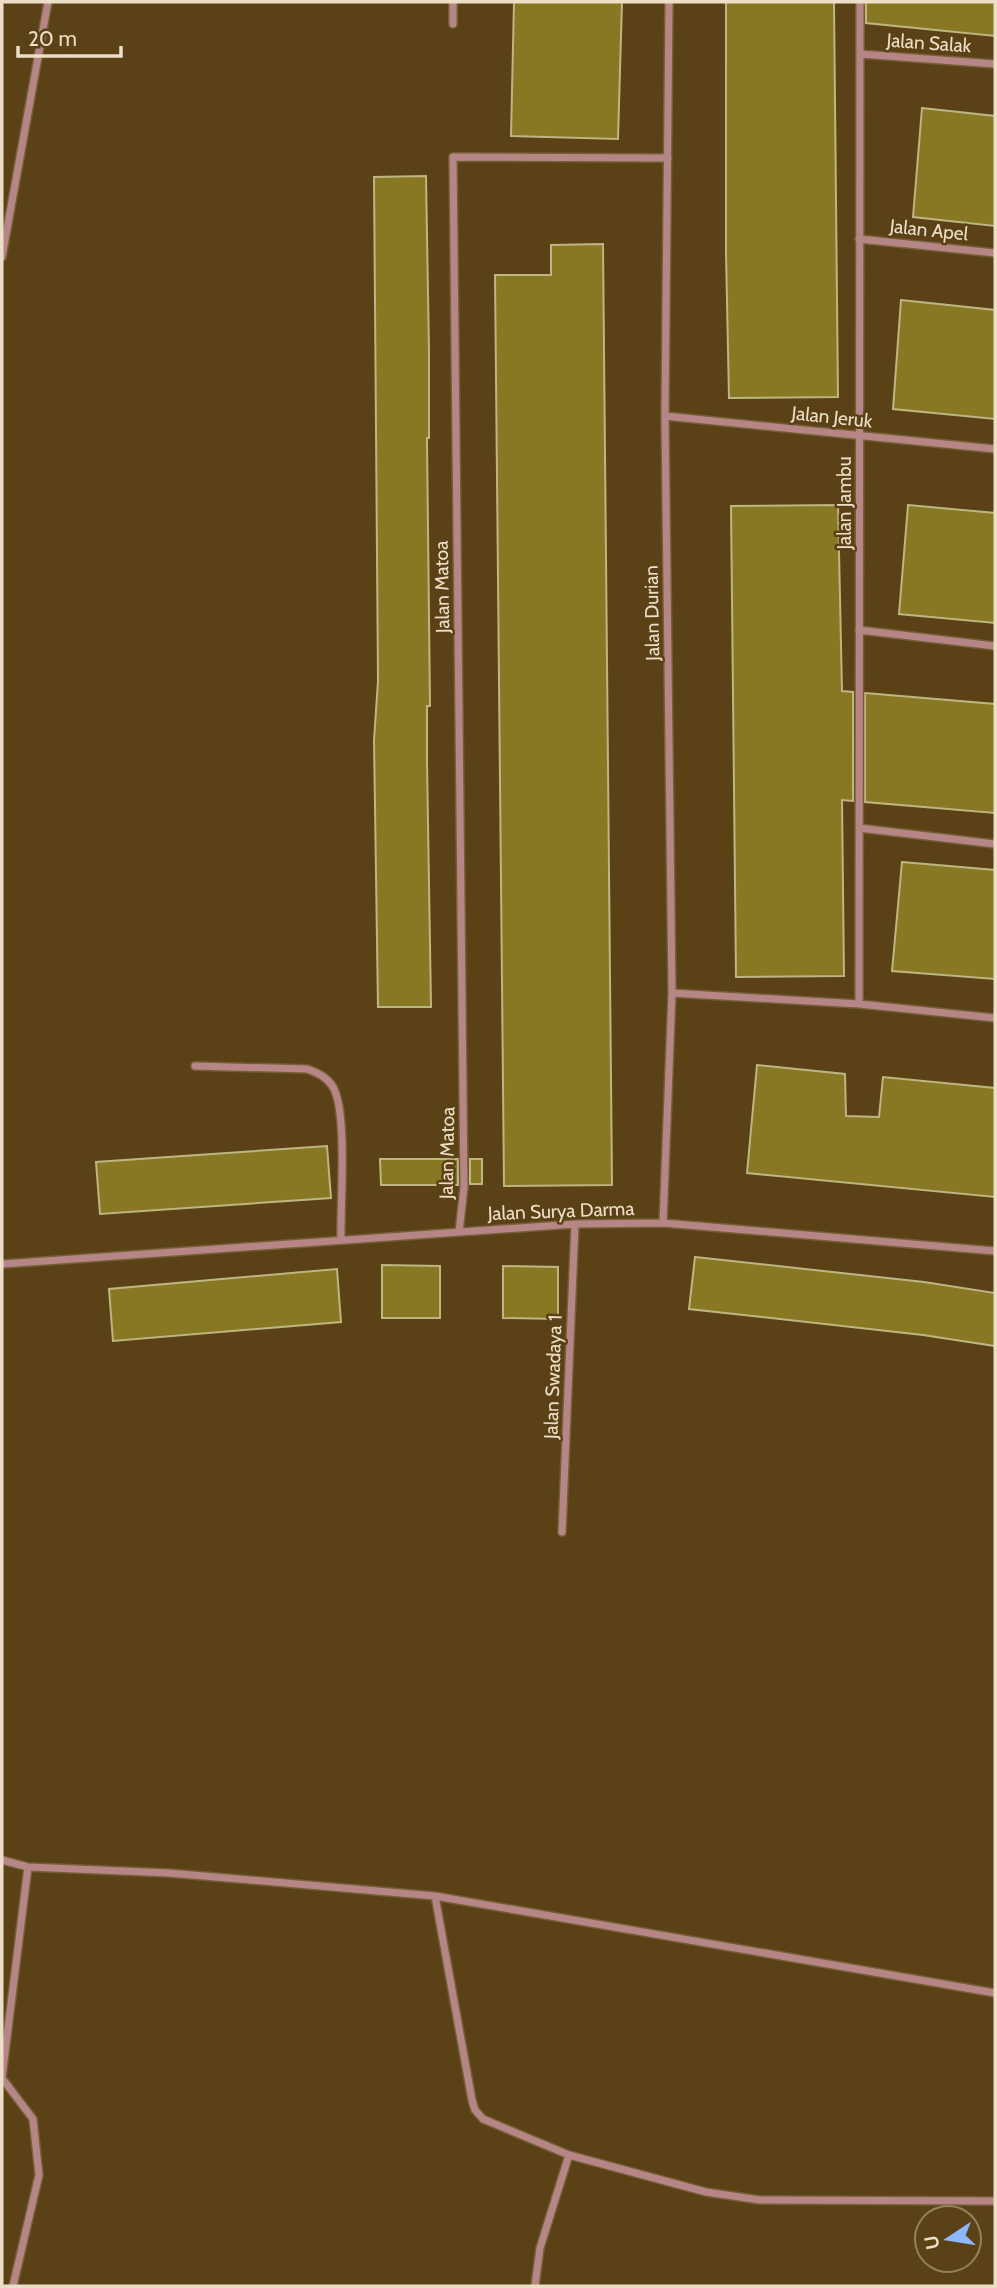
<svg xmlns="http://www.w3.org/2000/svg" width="997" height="2288" font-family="Cabin,sans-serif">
<rect width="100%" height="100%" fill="#5b4216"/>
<path fill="#887823" stroke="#bfb582" stroke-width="2" d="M514 2H622L618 139 511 136Z
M726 2H834L838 397 729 398 726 253Z
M866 2H995V36L866 23Z
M922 108 995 116V226L913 217Z
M426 176 429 351V438H427L430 706H427V761L431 1007H378L374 740 378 681 374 177Z
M603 244 612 1185 504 1186 495 275H551V245Z
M901 300 995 310V419L893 409Z
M838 505 842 691 853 692V801L842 800 844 976 736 977 731 506Z
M908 505 995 513V623L899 614Z
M865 693 995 704V813L865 802Z
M902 862 995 870V979L892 971Z
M757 1065 845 1074 846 1116 879 1117 883 1077 995 1088V1197L747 1173Z
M327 1146 331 1198 100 1214 96 1162Z
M380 1159H458V1185H381Z
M470 1159H482V1184H470Z
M695 1257 924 1282 995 1293V1346L923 1335 689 1309Z
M382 1265 440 1266V1318H382Z
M503 1266 558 1267V1319L503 1318Z
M337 1269 341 1322 113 1341 109 1289Z"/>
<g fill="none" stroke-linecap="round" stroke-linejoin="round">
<defs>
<path id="street" d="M453 24V2
M860 54 995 64
M859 239 995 253
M2 257 48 2
M665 416 995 449
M859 630 995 646
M859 828 995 844
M672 993 859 1004 995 1018
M859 1004 860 2
M195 1066 307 1069C318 1073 327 1077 333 1087 348 1113 340 1206 341 1240
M663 1223 672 993 665 416 669 2
M459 1232 464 1187 453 157 668 158
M2 1264 575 1224 663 1223 995 1251
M562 1532 575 1224
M2 1860 28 1867 2 2077
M28 1867 169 1873 435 1896 995 1993
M435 1896 472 2100 475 2110 483 2119 569 2155 706 2192 760 2200 995 2201
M2 2078 33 2119 39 2175 13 2286
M535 2286 540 2248 569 2155"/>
</defs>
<use href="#street" stroke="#755e36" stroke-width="10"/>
<use href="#street" stroke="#b68687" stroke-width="7"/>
</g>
<g text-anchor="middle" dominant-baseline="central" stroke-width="5" stroke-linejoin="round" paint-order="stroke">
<g font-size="19" fill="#eddec8" stroke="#5b4216">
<text transform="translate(929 43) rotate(4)">Jalan Salak</text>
<text transform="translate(929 230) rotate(6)">Jalan Apel</text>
<text transform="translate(832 417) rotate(6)">Jalan Jeruk</text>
<text transform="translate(844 503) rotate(-90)">Jalan Jambu</text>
<text transform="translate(442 587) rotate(-91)">Jalan Matoa</text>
<text transform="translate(652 613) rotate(-91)">Jalan Durian</text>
<text transform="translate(447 1153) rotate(-89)">Jalan Matoa</text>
<text transform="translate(561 1211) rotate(-2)">Jalan Surya Darma</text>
<text transform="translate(553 1377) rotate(-88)">Jalan Swadaya 1</text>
</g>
</g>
<rect width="997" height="2288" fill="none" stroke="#eddec8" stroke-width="7"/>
<g transform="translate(948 2239) rotate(258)"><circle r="33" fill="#5b4216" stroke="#95805d" stroke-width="2"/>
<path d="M0-5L12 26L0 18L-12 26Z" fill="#8cb9fc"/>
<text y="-10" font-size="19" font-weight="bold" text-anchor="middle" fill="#eddec8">U</text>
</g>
<path d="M18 46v10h103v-10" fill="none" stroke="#eddec8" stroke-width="3.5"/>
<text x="28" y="46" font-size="21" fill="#eddec8" stroke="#5b4216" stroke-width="5" paint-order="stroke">20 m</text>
</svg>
